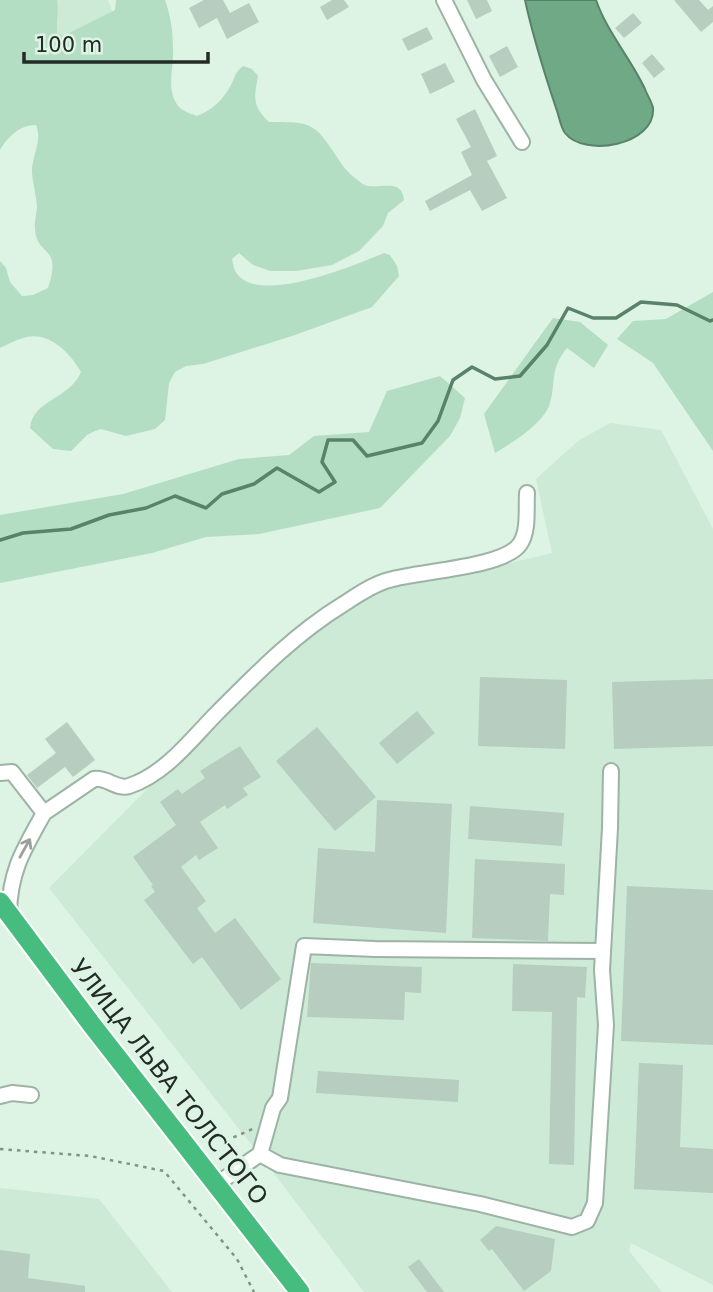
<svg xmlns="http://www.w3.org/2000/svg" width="713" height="1292" font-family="'DejaVu Sans',sans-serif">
<rect width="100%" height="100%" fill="#ddf3e4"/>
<path fill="#ccead6" d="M0 0H108L115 19 0 64Z
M610 423 661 430 713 529V1285L631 1243 629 1251 662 1292H364L273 1172 49 888 279 656 351 605 389 585 447 578 552 553 536 479 578 441Z
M0 1188 99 1199 172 1292H0Z"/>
<path fill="#b3dec3" d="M0 0H57C59 12 56 21 57 33L63 36 115 10 116 0H165C171 17 173 32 173 50 174 66 167 86 175 101 179 110 188 113 197 116 211 111 224 99 231 85 235 77 235 72 243 66L252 69 258 76C254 98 252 106 269 122 311 122 314 122 337 157 342 165 347 172 355 178 359 181 364 186 369 186 383 188 402 179 404 200L388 213 383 226 359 251 332 265 296 271H270L253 265 239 253 232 259C233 264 234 270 237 274 261 305 355 265 384 253L390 255 397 266 399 276 372 307 295 335 203 364 186 366 175 372 169 383 165 420 155 429 126 436 101 429 95 431 87 435 71 451 53 449 30 428C33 399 69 400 81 372 71 354 50 332 27 337 18 339 8 344 0 348V261L6 268 10 282 22 296 33 295 48 288C63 243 36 258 35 228 34 221 37 213 37 206 36 195 33 184 32 173 31 157 43 141 36 125 19 125 8 137 0 150Z
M713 292V451L653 363 617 339 633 321 666 319Z
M553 318 580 322 608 345 594 368 567 348C548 371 557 384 549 406 541 425 512 443 495 453L484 414Z
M440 376 465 398 460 418 450 436 380 508 259 534 206 537 152 553 0 583V515L123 494 239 459 289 455 314 436 369 432 387 391Z"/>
<path fill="#70a986" stroke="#598369" stroke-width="2" d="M525 0H596C607 32 631 59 645 89 647 95 652 102 653 108 656 145 584 158 565 133 560 126 559 115 556 108 544 72 533 37 525 0Z"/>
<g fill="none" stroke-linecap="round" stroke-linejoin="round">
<path stroke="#598369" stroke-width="3.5" d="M0 540 23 533 71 529 109 515 146 508 175 496 206 508 222 494 254 484 277 468 319 492 335 482 322 462 328 440H353L367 456 422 443 438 421 453 380 472 367 495 379 520 376 547 345 568 308 593 318H616L641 302 677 305 710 321 713 320"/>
</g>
<path fill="#b7cdbf" d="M204 0H223L230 13 249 3 259 22 227 39 217 18 199 28 189 8Z
M332 0H344L349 7 327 20 320 7Z
M467 0H487L492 11 476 19Z
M674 0H699L708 10 713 6V22L701 32Z
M633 13 642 23 624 38 615 28Z
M427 27 433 39 408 51 402 39Z
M507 46 518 67 500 77 489 56Z
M652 54 665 69 654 78 642 63Z
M445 63 455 82 430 94 421 74Z
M475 109 497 156 487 161 507 198 482 211 470 190 430 211 425 201 472 175 461 152 471 147 456 119Z
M480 677 567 680 565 749 478 746Z
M713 679V746L614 749 612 682Z
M417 711 435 733 397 764 379 743Z
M67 722 95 760 73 777 65 767 37 788 27 775 56 753 45 739Z
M317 727 376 797 335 831 276 761Z
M240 746 261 777 243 788 248 795 227 809 225 805 200 822 218 848 199 860 196 855 181 867 206 901 197 908 215 933 235 918 281 979 241 1010 202 957 193 964 144 900 155 892 151 886 153 885 133 857 176 825 160 802 178 789 182 794 205 778 200 771Z
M377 800 452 804 446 933 313 923 318 848 375 852Z
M470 806 564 813 562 846 468 839Z
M475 859 565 864 564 895 550 894 548 941 472 938Z
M627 886 713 890V1045L621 1041Z
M311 963 422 967 421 993 405 992 404 1020 307 1017Z
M513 964 587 967 585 998 577 997 574 1165 549 1164 552 1012 512 1011Z
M639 1063 683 1065 680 1147 713 1149V1193L634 1189Z
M318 1071 459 1080 458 1102 316 1093Z
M496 1226 555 1239 551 1271 524 1291 492 1249 489 1251 480 1240Z
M0 1250 30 1254 28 1278 85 1286V1292H0Z
M419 1259 444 1292H427L408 1267Z"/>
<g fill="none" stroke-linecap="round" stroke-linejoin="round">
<defs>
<path id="minor" d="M444 0 484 80 522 142
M0 773 12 772 44 813C24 849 10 870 9 913
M44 813 94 779C107 777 117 790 129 786 166 774 192 738 218 712 257 673 295 634 342 605 356 596 373 584 389 580 417 571 504 568 520 544 529 531 526 509 527 493
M0 1096 12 1093 31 1095
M260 1154 273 1108 280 1098 304 946 375 949 603 951
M217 1184 260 1154 280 1165 480 1204 572 1227 587 1221 595 1203 606 1025 602 970 610 828 611 771"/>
<path id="highway" d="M0 902 92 1025 300 1292"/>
</defs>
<use href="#minor" stroke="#9db3a5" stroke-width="18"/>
<use href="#highway" stroke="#fff" stroke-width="23"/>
<path stroke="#829287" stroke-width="2.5" stroke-dasharray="3.5 5" stroke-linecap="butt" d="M208 1138H232L255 1128
M0 1149 90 1156 164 1171 237 1259 254 1292"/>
<use href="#minor" stroke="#fff" stroke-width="14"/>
<use href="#highway" stroke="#46bd7e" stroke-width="19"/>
</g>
<defs><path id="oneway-shaft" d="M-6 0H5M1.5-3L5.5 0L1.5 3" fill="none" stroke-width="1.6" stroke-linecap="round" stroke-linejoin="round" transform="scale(1.75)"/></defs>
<use stroke="#9ca09d" href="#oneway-shaft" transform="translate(25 848) rotate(-61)"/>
<g text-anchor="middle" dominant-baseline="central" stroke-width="7" stroke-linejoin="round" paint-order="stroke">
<g font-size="24" fill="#222b25" stroke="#ddf3e4">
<text transform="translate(169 1082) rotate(52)">УЛИЦА ЛЬВА ТОЛСТОГО</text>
</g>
</g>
<path d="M24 52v10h184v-10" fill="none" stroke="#222b25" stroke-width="3.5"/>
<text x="35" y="52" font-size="21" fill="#222b25" stroke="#ddf3e4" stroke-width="5" paint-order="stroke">100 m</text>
</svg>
